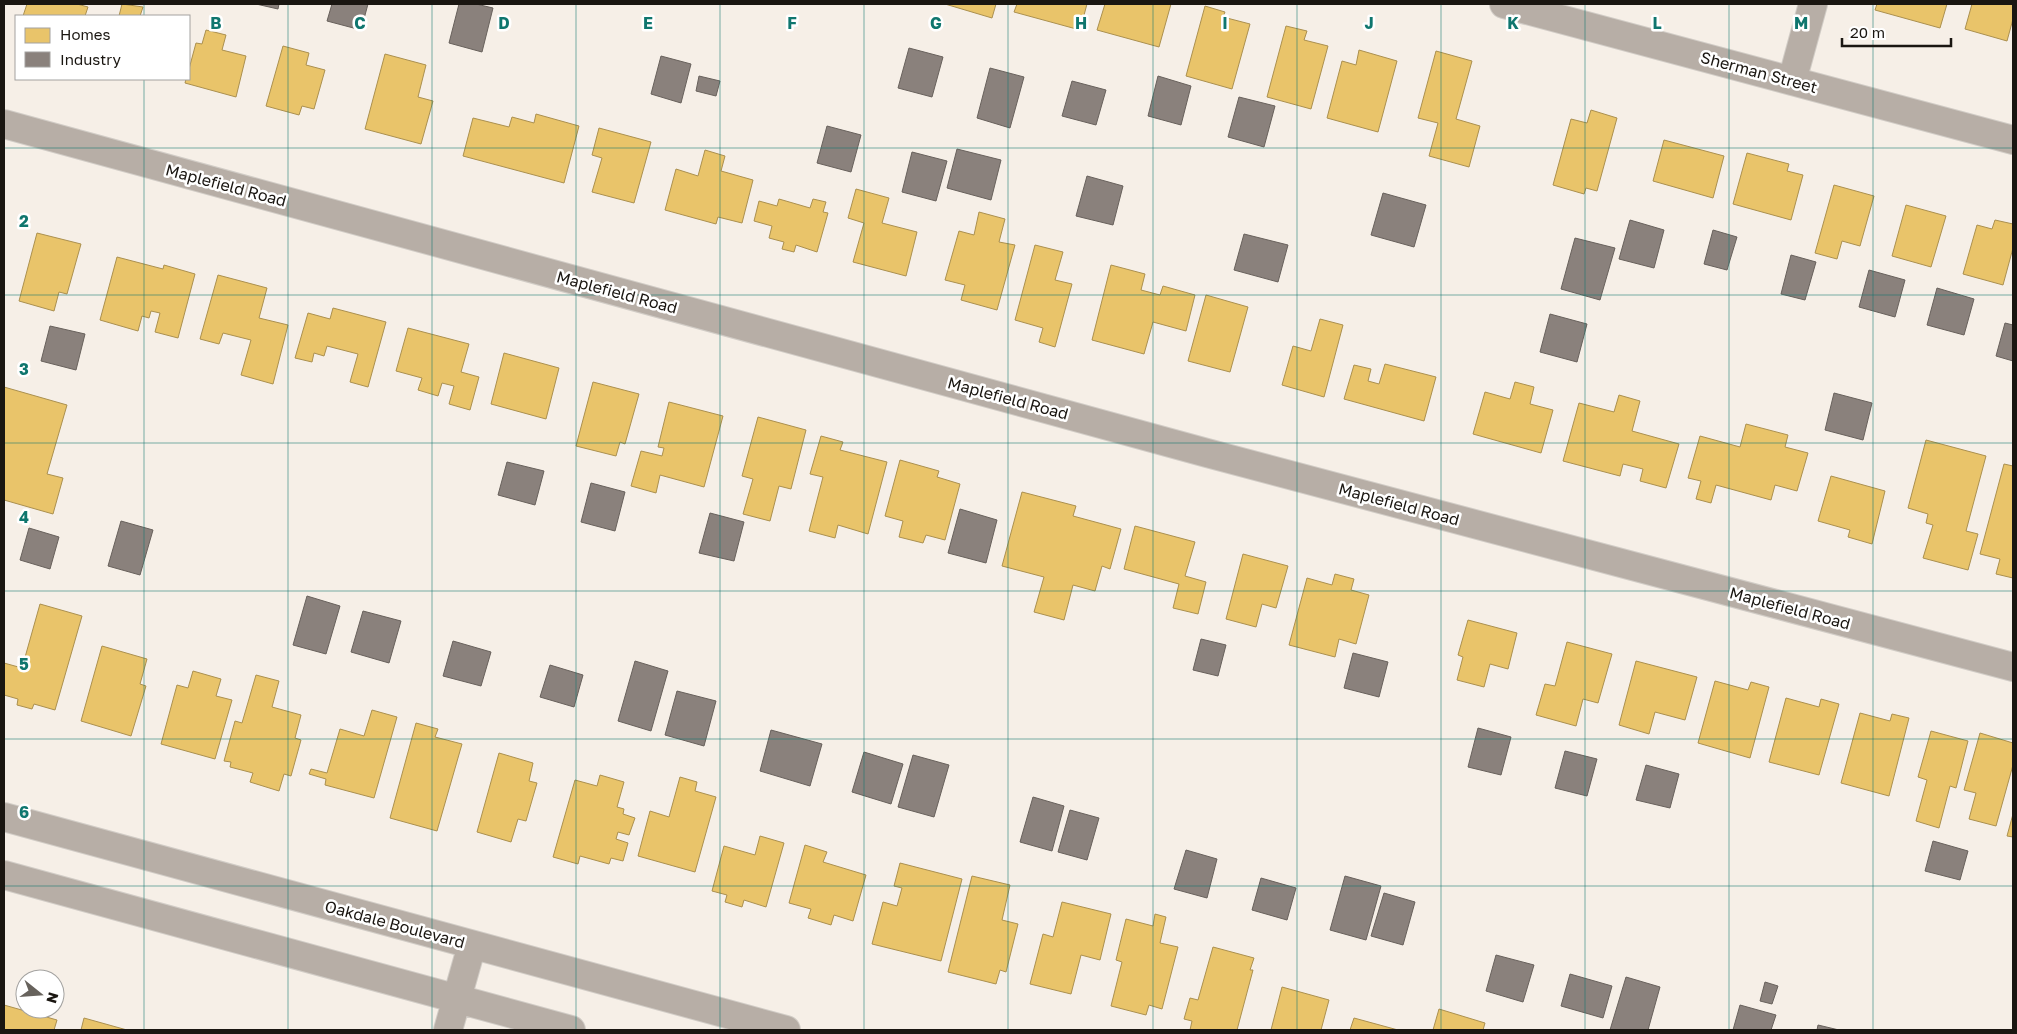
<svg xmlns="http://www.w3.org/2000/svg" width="2017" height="1034" font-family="'Golos Text',sans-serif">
<rect width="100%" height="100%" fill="#f6efe7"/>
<path fill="#e9c46a" stroke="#ab904f" d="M27 4H77L88 7 85 16H23Z
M122 4 143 7 140 16H119Z
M945 4H996L992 18Z
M1017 4H1087L1080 30 1014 12Z
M1105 4H1171L1159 47 1097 30Z
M1877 4H1947L1940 28 1875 10Z
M1972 4H2013V19L2007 41 1965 29Z
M1205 6 1225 12 1223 17 1250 24 1232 89 1186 76Z
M1286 26 1307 31 1304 40 1328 46 1311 109 1267 97Z
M206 30 226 35 222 50 246 56 236 97 185 83 186 79H189V69L196 43 202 44Z
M283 46 309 53 306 65 325 70 314 109 302 106 299 115 266 106Z
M1359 50 1397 61 1378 132 1327 118 1342 61 1356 65Z
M1436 51 1472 61 1456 119 1480 126 1469 167 1429 156 1438 123 1418 118Z
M385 54 426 65 418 97 433 101 421 144 365 129Z
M1591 110 1617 118 1597 191 1586 188 1584 194 1553 185 1571 119 1587 123Z
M536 114 579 126 564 183 463 156 473 118 509 127 512 117 534 123Z
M599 128 651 142 634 203 592 192 602 158 592 155Z
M1664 140 1724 156 1713 198 1653 181Z
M705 150 725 156 721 171 753 180 742 223 718 217 716 224 665 210 676 169 698 176Z
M1747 153 1789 164 1787 171 1803 175 1791 220 1733 204Z
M1834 185 1874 196 1860 246 1842 241 1837 259 1815 253Z
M856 189 889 198 882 223 917 232 906 276 853 262 864 223 848 218Z
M779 199 810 208 813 199 826 202 823 212 828 213 817 252 796 245 794 252 782 249 784 242 769 238 772 226 754 221 759 201 777 206Z
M1906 205 1946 216 1931 267 1892 256Z
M979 212 1005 219 999 242 1015 245 997 310 961 300 965 285 945 280 959 231 974 235Z
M1995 220 2013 224V248L2003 285 1963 274 1977 225 1992 229Z
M37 233 81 244 67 294 59 292 54 311 19 301Z
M1035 245 1063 252 1055 280 1072 284 1055 347 1039 342 1043 328 1015 320Z
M117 257 163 269 164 265 195 274 178 338 155 332 160 313 151 311 149 318 142 316 138 331 100 320Z
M1111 265 1145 274 1141 290 1160 295 1163 286 1195 295 1186 331 1153 322 1144 354 1092 340Z
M218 275 267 288 259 318 288 325 273 384 241 375 251 340 223 333 219 344 200 339Z
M1206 295 1248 307 1230 372 1188 361Z
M333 308 386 322 368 387 350 382 358 354 327 346 324 356 314 353 312 362 295 358 308 313 330 319Z
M1320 319 1343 325 1324 397 1282 385 1293 346 1311 351Z
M408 328 469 344 461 372 479 377 470 410 449 404 454 386 442 383 438 396 418 390 422 378 396 371Z
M504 353 559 368 546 419 491 404Z
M1385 364 1436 377 1424 421 1344 399 1354 365 1371 369 1368 381 1379 384Z
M593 382 639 394 625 444 620 442 616 456 576 446Z
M1515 382 1534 387 1530 404 1553 410 1541 453 1473 434 1485 392 1510 399Z
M4 387 67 405 47 474 63 478 53 514 4 500Z
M1619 395 1640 401 1632 431 1679 444 1666 488 1640 481 1643 469 1623 464 1620 476 1563 461 1579 403 1614 412Z
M669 402 723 416 704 487 660 475 656 493 631 486 641 451 662 456 664 448 658 447Z
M758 417 806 430 791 489 779 486 770 521 743 514 753 479 742 476Z
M1746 424 1788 435 1785 447 1808 453 1797 491 1775 485 1771 500 1716 485 1711 503 1696 499 1701 481 1688 478 1700 436 1740 447Z
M821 436 843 442 840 450 887 462 868 534 838 525 835 538 809 531 823 477 810 474Z
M1926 440 1986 456 1966 531 1978 534 1968 570 1923 558 1933 525 1926 523 1928 514 1908 508Z
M900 460 939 471 937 477 960 484 945 540 926 535 923 543 899 537 903 521 885 516Z
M2004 464 2013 466V578L1996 574 2000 559 1980 554Z
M1831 476 1885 491 1872 544 1848 537 1850 530 1818 521Z
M1022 492 1076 506 1073 516 1121 529 1110 569 1102 566 1095 591 1073 585 1064 620 1034 612 1044 577 1002 566Z
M1135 526 1195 542 1185 576 1206 582 1198 614 1173 608 1179 584 1124 569Z
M1243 554 1288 566 1276 608 1262 604 1256 627 1226 619Z
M1335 574 1354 579 1351 590 1369 595 1356 644 1339 639 1335 657 1289 645 1307 578 1332 585Z
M40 604 82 616 55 710 34 704 32 709 17 705 18 699 4 695V663L22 668Z
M1468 620 1517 633 1508 669 1490 664 1484 687 1457 680 1463 657 1458 655Z
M1567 642 1612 654 1598 703 1583 699 1576 726 1536 715 1545 684 1555 686Z
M102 646 147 659 140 684 146 686 131 736 81 721Z
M1636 661 1697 677 1685 720 1655 712 1649 734 1619 725Z
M193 671 221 679 216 696 232 700 215 759 161 744 177 685 188 688Z
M256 675 279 681 272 707 301 715 295 738 301 740 291 776 284 774 279 791 250 782 253 773 230 767 231 762 224 761 235 721 242 723Z
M1715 681 1748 690 1751 682 1769 687 1750 758 1698 743Z
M1786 698 1819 707 1821 699 1839 704 1819 775 1769 762Z
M372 710 397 717 374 798 325 785 326 779 309 774 311 769 327 773 340 729 364 736Z
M1860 713 1890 721 1892 714 1909 718 1889 796 1841 783Z
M416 723 438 729 435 737 462 744 437 831 390 818Z
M1931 731 1968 741 1956 788 1950 786 1939 828 1916 821 1927 780 1918 777Z
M1980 733 2013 743V765L1996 826 1969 819 1976 793 1964 790Z
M499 753 533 763 529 781 537 783 526 821 518 819 511 842 477 832Z
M600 775 624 782 617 807 624 809 623 814 635 818 629 835 618 832 616 839 628 843 623 861 611 858 609 864 580 856 578 864 553 857 575 780 597 786Z
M680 777 697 782 695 791 716 797 695 872 638 856 650 811 669 817Z
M2013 814V837L2007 836Z
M760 836 784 843 766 907 744 900 742 907 725 902 727 895 712 891 724 846 755 855Z
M805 845 827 852 823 862 866 875 853 921 834 915 831 925 808 918 811 909 789 903Z
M900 863 962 879 941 961 872 944 883 902 897 906 902 888 894 886Z
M972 876 1010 885 1002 920 1018 924 1006 972 1000 970 996 984 948 972Z
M1062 902 1111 914 1100 960 1081 955 1071 994 1030 984 1043 934 1053 937Z
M1155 914 1166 917 1160 943 1178 947 1162 1009 1149 1005 1146 1015 1111 1006 1122 962 1116 960 1126 919 1153 926Z
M1213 947 1254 958 1250 970H1253L1237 1030H1190L1192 1021 1184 1019 1190 998 1198 1000Z
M1282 987 1329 1000 1321 1030H1271Z
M4 1005 57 1020 54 1030H4Z
M1439 1009 1485 1023 1483 1030H1433Z
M84 1018 127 1030H81Z
M1354 1018 1398 1030H1350Z"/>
<path fill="#8a817c" stroke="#68615c" d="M256 4H279L278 9Z
M332 4H368L361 30 327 21Z
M459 4H476L493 8 482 52 449 43Z
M909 48 943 57 932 97 898 88Z
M661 56 691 64 681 103 651 94Z
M990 68 1024 77 1010 128 977 118Z
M699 76 720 81 716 96 696 91Z
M1158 76 1191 86 1181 125 1148 116Z
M1072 81 1106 90 1096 125 1062 116Z
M1239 97 1275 106 1264 147 1228 137Z
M827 126 861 135 851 172 817 163Z
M957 149 1001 160 991 200 947 188Z
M912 152 947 161 936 201 902 192Z
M1087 176 1123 186 1113 225 1076 216Z
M1383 193 1426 205 1414 247 1371 235Z
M1630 220 1664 230 1654 268 1619 259Z
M1713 230 1737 237 1727 270 1704 264Z
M1244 234 1288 245 1278 282 1234 270Z
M1575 238 1615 248 1600 300 1561 289Z
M1791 255 1816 262 1805 300 1781 294Z
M1869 270 1905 280 1895 317 1859 307Z
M1937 288 1974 299 1964 335 1927 325Z
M1550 314 1587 324 1577 362 1540 352Z
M2005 323 2013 325V361L1996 356Z
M50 326 85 334 76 370 41 361Z
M1834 393 1872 403 1863 440 1825 430Z
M507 462 544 471 535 505 498 495Z
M591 483 625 492 615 531 581 522Z
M960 509 997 520 986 563 948 553Z
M710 513 744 522 734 561 699 553Z
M121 521 153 530 140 575 108 566Z
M29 528 59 537 50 569 20 560Z
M307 596 340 606 326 654 293 645Z
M363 611 401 621 389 663 351 652Z
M1201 639 1226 645 1218 676 1193 670Z
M453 641 491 652 481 686 443 676Z
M1353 653 1388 662 1379 697 1344 688Z
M635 661 668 671 651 731 618 721Z
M550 665 583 675 574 707 540 697Z
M677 691 716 701 704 746 665 735Z
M1478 728 1511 737 1501 775 1468 767Z
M771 730 822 744 810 786 760 771Z
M1565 751 1597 759 1587 796 1555 788Z
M864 752 903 764 891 804 852 792Z
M913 755 949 765 934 817 898 807Z
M1646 765 1679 774 1670 808 1636 800Z
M1033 797 1064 806 1052 851 1020 842Z
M1070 810 1099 818 1087 860 1058 852Z
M1933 841 1968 851 1960 880 1925 871Z
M1186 850 1217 859 1207 898 1174 889Z
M1345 876 1381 886 1366 940 1330 930Z
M1261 878 1296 888 1287 920 1252 910Z
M1384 893 1415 902 1403 945 1371 936Z
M1496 955 1534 965 1523 1002 1486 991Z
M1570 974 1612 986 1603 1018 1561 1006Z
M1626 977 1660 987 1648 1030H1610Z
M1765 982 1778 986 1772 1004 1760 1001Z
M1740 1005 1776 1015 1771 1030H1733Z
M1818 1025 1839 1030H1817Z"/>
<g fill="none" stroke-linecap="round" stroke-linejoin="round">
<defs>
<path id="street" d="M1504 4 2013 140
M1792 81 1813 4
M4 124 1207 453 2013 667
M4 817 786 1030
M4 875 571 1030
M448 1030 472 945"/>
</defs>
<use href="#street" stroke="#d1ccc6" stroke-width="30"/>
<use href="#street" stroke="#b7aea6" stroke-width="28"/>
</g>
<path fill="none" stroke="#0f766e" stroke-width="1" stroke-opacity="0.55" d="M144 4V16M288 4V1030M432 4V1030M576 4V1030M720 4V1030M864 4V1030M1008 4V1030M1153 4V1030M1297 4V1030M1441 4V1030M1585 4V1030M1729 4V1030M1873 4V1030M144 79V1030M4 148H2013M4 295H2013M4 443H2013M4 591H2013M4 739H2013M4 886H2013"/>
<g text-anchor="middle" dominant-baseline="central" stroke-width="5" stroke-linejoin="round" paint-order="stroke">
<g font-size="16" fill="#1a1611" stroke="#fff">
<text transform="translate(1759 72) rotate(15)">Sherman Street</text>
<text transform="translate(226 185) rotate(15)">Maplefield Road</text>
<text transform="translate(617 292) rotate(15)">Maplefield Road</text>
<text transform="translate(1008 398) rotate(15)">Maplefield Road</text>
<text transform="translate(1399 504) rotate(15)">Maplefield Road</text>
<text transform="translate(1790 608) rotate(15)">Maplefield Road</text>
<text transform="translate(395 924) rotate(15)">Oakdale Boulevard</text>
</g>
</g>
<g font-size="16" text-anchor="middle" font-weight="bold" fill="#0f766e" stroke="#fff" stroke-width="5" stroke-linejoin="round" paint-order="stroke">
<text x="216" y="29">B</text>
<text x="360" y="29">C</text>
<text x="504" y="29">D</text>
<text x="648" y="29">E</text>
<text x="792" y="29">F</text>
<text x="936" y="29">G</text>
<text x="1081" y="29">H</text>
<text x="1225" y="29">I</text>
<text x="1369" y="29">J</text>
<text x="1513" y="29">K</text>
<text x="1657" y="29">L</text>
<text x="1801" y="29">M</text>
<text x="24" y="227">2</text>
<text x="24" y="375">3</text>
<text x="24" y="523">4</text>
<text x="24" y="670">5</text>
<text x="24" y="818">6</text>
</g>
<rect width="2017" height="1034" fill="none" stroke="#1a1611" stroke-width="10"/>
<rect x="15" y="15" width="175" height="65" fill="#ffffff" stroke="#a3a2a0"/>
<rect x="25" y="28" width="25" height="15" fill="#e9c46a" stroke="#a3a2a0"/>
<text x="60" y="40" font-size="15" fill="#1a1611">Homes</text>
<rect x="25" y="52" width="25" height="15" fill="#8a817c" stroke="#a3a2a0"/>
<text x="60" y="65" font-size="15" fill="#1a1611">Industry</text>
<g transform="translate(40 994) rotate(107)"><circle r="24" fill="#ffffff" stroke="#a3a2a0"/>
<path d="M0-4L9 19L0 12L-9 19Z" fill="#67625c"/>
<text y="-8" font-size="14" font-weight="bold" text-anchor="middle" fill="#1a1611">N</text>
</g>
<path d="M1842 38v8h109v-8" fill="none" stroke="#1a1611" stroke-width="2.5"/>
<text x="1850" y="38" font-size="15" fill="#1a1611" stroke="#ffffff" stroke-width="4" paint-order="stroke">20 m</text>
</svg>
